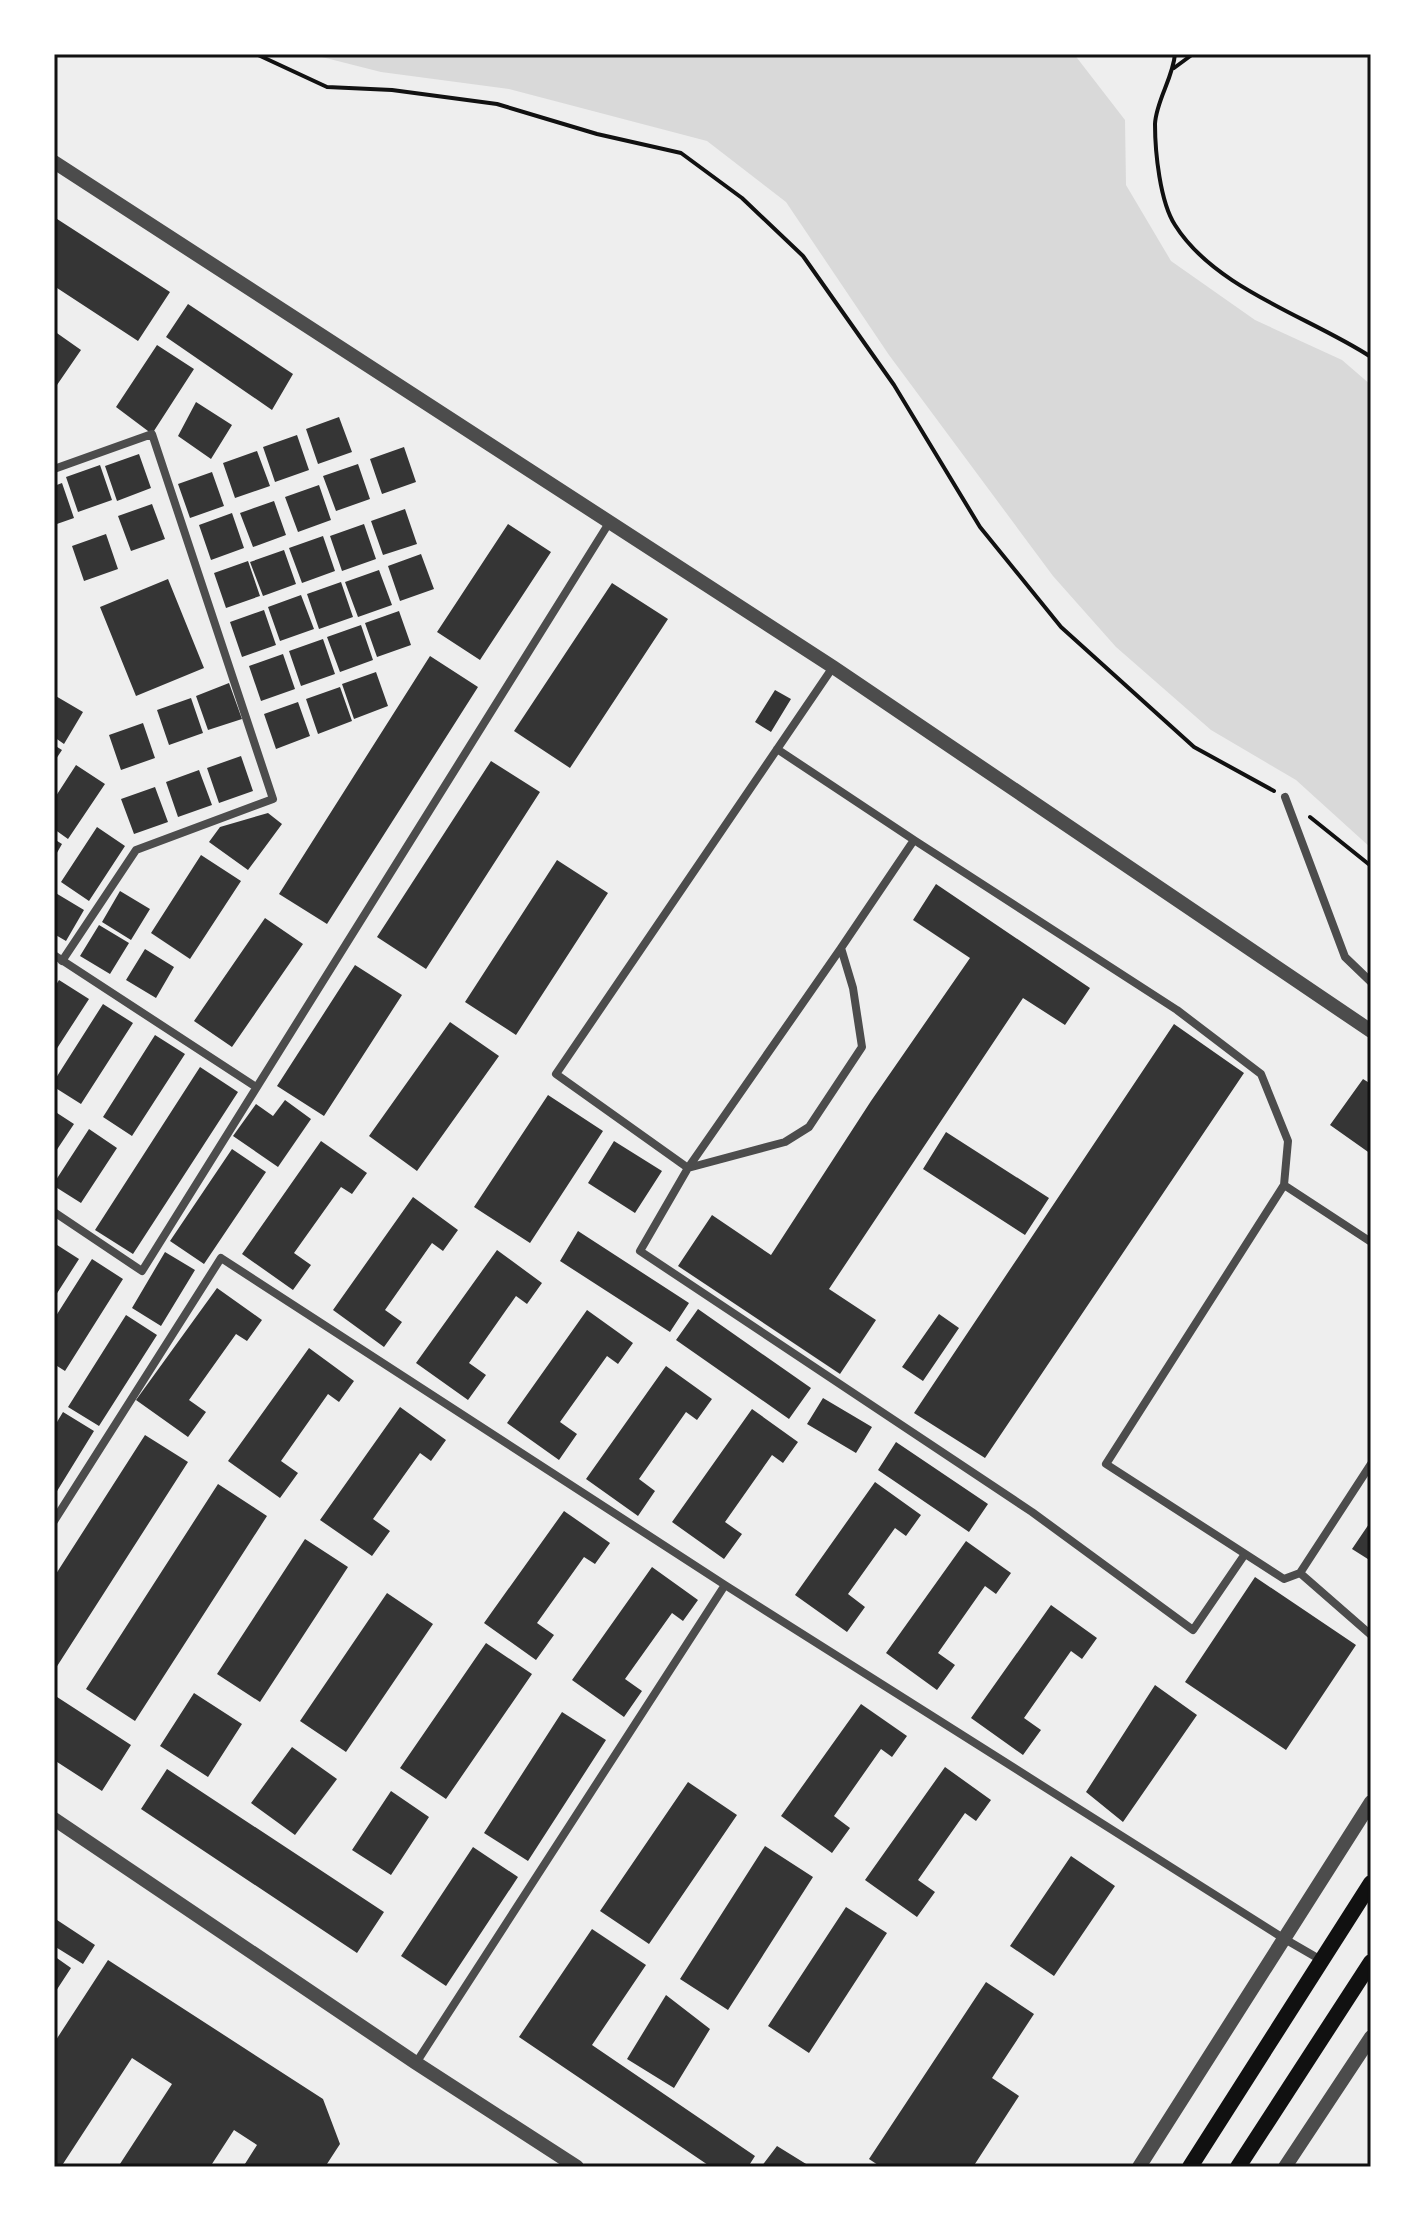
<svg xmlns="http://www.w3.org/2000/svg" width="1425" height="2221" font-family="'Roboto Condensed',sans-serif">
<rect width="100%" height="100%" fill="#fff"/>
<path fill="#eee" d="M54 54H1371V2167H54Z"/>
<path fill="#d9d9d9" d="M310 54H1074L1125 120 1126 185 1171 261 1255 320 1342 360 1371 385V848L1296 780 1211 730 1116 647 1053 576 889 355 786 202 707 141 509 89 381 72Z"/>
<path fill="#353535" d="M54 217 170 292 138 341 54 286Z
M188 304 293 374 272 410 166 337Z
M54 331 81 350 57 385 54 383Z
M157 345 194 369 152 434 116 407Z
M196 402 232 425 211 459 178 436Z
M339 417 352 452 318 464 306 429Z
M297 435 309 470 275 482 263 447Z
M404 447 416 482 382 494 370 459Z
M257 451 270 486 235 498 223 463Z
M139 454 151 488 117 501 105 466Z
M358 464 370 499 336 511 323 476Z
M100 465 112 500 78 512 66 477Z
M212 472 224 506 190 518 178 484Z
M62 483 74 518 54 525V486Z
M319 485 331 520 298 532 285 497Z
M274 501 286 535 253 547 240 513Z
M152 504 165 539 131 551 118 516Z
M405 509 417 544 383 555 371 521Z
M232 513 244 548 211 560 199 525Z
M364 524 376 559 342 571 330 536Z
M508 524 551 552 480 660 437 632Z
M106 534 118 569 84 581 72 546Z
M323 536 335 571 302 583 289 548Z
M284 550 296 584 263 596 250 562Z
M421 554 434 589 400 601 388 566Z
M248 561 260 596 226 608 214 573Z
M379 570 392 605 358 617 345 582Z
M168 579 204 668 136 696 100 607Z
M341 582 353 617 319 629 307 594Z
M612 583 668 619 570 768 514 731Z
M301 595 314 629 280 641 268 607Z
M264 610 276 645 242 657 230 622Z
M399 611 411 645 377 657 365 623Z
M361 625 373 660 340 672 327 637Z
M323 639 335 674 301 686 289 651Z
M283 654 295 689 261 701 249 666Z
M430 656 478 687 327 924 279 894Z
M376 672 388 706 354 719 342 684Z
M229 683 242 719 208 730 196 696Z
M340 687 352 721 318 734 306 699Z
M775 690 791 699 771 732 755 722Z
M54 695 83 712 64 744 54 737Z
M191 698 203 733 169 745 157 710Z
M298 702 310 736 276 749 264 714Z
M143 723 155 758 121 770 109 735Z
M54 745 62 750 54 762Z
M241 756 253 791 219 803 207 768Z
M491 761 540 792 426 969 377 937Z
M76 765 105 784 68 839 54 829V799Z
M199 770 212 805 178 817 166 782Z
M155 787 168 822 134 834 121 799Z
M268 813 282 824 248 870 209 842 220 827Z
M97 827 125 846 89 901 61 882Z
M54 839 62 844 54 858Z
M201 855 241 881 190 959 151 933Z
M557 860 608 893 516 1035 465 1002Z
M936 884 1090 988 1065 1025 1023 998 829 1289 876 1320 840 1374 678 1266 712 1215 771 1255 871 1101 970 958 913 920Z
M120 891 150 909 131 940 102 922Z
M54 892 84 910 66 941 54 934Z
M265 918 303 944 232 1047 194 1021Z
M99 925 129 943 110 974 80 956Z
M145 949 174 967 156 998 126 980Z
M355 965 402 995 324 1116 277 1086Z
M59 980 89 999 54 1053V988Z
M103 1004 133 1023 81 1104 54 1087V1081Z
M450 1022 499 1056 417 1171 369 1136Z
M1174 1024 1244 1073 985 1458 914 1413Z
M155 1035 185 1054 132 1136 103 1117Z
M200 1067 238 1092 133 1254 95 1230Z
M1363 1079 1371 1084V1154L1330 1125Z
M548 1095 603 1131 530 1243 474 1207Z
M285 1100 311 1119 278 1167 233 1136 256 1104 273 1116Z
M54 1111 74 1124 54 1154Z
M89 1129 117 1148 81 1203 54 1186V1183Z
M946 1132 1049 1198 1025 1235 923 1169Z
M321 1141 367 1173 352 1194 341 1187 294 1253 311 1265 293 1290 242 1254Z
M614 1141 662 1171 635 1213 588 1183Z
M232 1149 266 1172 204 1264 170 1241Z
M413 1197 458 1230 443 1251 432 1243 385 1310 402 1322 384 1347 333 1310Z
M578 1231 689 1303 670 1332 560 1261Z
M54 1243 79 1259 54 1298Z
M497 1250 542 1283 527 1304 516 1296 469 1363 486 1375 468 1400 416 1363Z
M165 1252 195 1270 161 1326 132 1308Z
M92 1259 123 1279 65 1371 54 1364V1319Z
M217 1288 262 1320 247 1341 236 1334 189 1400 206 1412 188 1437 136 1400Z
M698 1309 811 1388 789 1419 676 1340Z
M587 1310 633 1343 618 1364 607 1356 560 1422 577 1434 559 1460 507 1423Z
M939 1314 959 1328 923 1381 902 1367Z
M126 1315 157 1335 99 1426 68 1407Z
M309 1348 354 1381 339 1402 328 1394 281 1461 298 1473 280 1498 228 1461Z
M666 1366 712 1399 697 1420 686 1412 639 1479 655 1491 638 1516 586 1479Z
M823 1398 872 1427 856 1453 807 1424Z
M400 1407 446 1440 431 1461 420 1453 373 1519 390 1531 372 1556 320 1520Z
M752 1409 798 1442 783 1463 772 1455 725 1522 742 1534 724 1559 672 1522Z
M63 1412 94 1431 54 1496V1427Z
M145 1435 188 1462 54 1671V1577Z
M896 1442 988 1504 969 1532 878 1470Z
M875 1482 921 1515 906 1536 895 1528 848 1594 865 1607 847 1632 795 1595Z
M218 1484 267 1516 135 1721 86 1689Z
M564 1511 610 1543 595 1564 584 1557 537 1623 554 1635 536 1660 484 1623Z
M1371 1521V1561L1352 1549Z
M305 1539 348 1567 260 1702 217 1674Z
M966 1541 1011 1573 996 1594 985 1586 938 1653 955 1665 937 1690 886 1653Z
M652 1567 698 1600 683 1621 672 1613 625 1679 642 1691 624 1717 572 1680Z
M1255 1577 1356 1645 1286 1750 1185 1682Z
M387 1593 433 1624 346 1752 300 1721Z
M1051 1605 1097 1638 1082 1659 1071 1651 1024 1718 1041 1730 1023 1755 971 1718Z
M486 1643 532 1674 446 1799 400 1768Z
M1155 1685 1197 1715 1123 1822 1086 1792Z
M194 1693 242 1724 208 1777 160 1746Z
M54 1695 131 1745 102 1791 54 1760Z
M861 1704 907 1736 892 1757 881 1749 834 1816 850 1828 832 1853 781 1816Z
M562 1712 606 1740 528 1861 484 1833Z
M292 1747 337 1779 295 1835 251 1803Z
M945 1767 991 1800 976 1821 965 1813 918 1880 935 1892 917 1917 865 1880Z
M167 1769 384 1912 357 1953 141 1809Z
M688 1782 737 1815 649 1944 600 1911Z
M391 1791 429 1817 391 1875 352 1850Z
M765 1846 813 1877 728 2010 680 1979Z
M473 1847 518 1877 446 1986 401 1956Z
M1071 1856 1115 1886 1054 1976 1010 1946Z
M846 1907 887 1933 809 2053 768 2026Z
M54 1918 95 1945 83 1964 54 1946Z
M592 1929 646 1965 592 2045 755 2156 748 2167H711L519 2037Z
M54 1956 71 1968 54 1994Z
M108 1960 323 2099 340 2144 325 2167H243L257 2145 234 2130 210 2167H118L172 2084 132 2058 61 2167H54V2043Z
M986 1982 1034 2014 992 2078 1019 2096 973 2167H881L869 2159Z
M666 1995 710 2029 674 2088 627 2059Z
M777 2146 811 2167H761Z"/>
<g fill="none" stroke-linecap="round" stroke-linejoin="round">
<path stroke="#111" stroke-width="4" d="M256 54 327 87 392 90 497 104 597 134 681 153 742 198 803 256 894 385 980 527 1061 627 1194 747 1274 791
M1175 54C1173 78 1156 101 1155 124 1155 152 1160 202 1175 225 1215 289 1310 317 1371 357
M1174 68 1193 54
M1310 817 1371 866"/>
<path stroke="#4c4c4c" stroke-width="8" d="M54 469 152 434 273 799 136 850 62 961
M777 749 914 840 841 948 853 988 862 1047 809 1127 785 1142 688 1168 556 1074 833 667
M1285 797 1345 957 1371 982
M914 840 1177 1010 1261 1074 1288 1141 1284 1185
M841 948 688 1168 640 1251 1032 1512 1193 1630 1245 1554
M54 955 256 1087
M54 1212 142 1271 609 523
M1371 1242 1284 1185 1106 1464 1284 1579 1300 1573 1371 1635
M54 1521 221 1258 725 1585 1283 1938 1321 1960
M1300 1573 1371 1464
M416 2063 725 1585"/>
<path stroke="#4c4c4c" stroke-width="14" d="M54 162 833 667 1371 1031
M54 1819 416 2063 577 2167
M1139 2167 1371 1802
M1285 2167 1371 2037"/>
<path stroke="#111" stroke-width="16" d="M1190 2167 1371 1883
M1238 2167 1371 1962"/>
</g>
<rect width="1425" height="2221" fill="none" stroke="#ffffff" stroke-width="112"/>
<rect x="56" y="56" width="1313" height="2109" fill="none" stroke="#111" stroke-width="3"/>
</svg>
